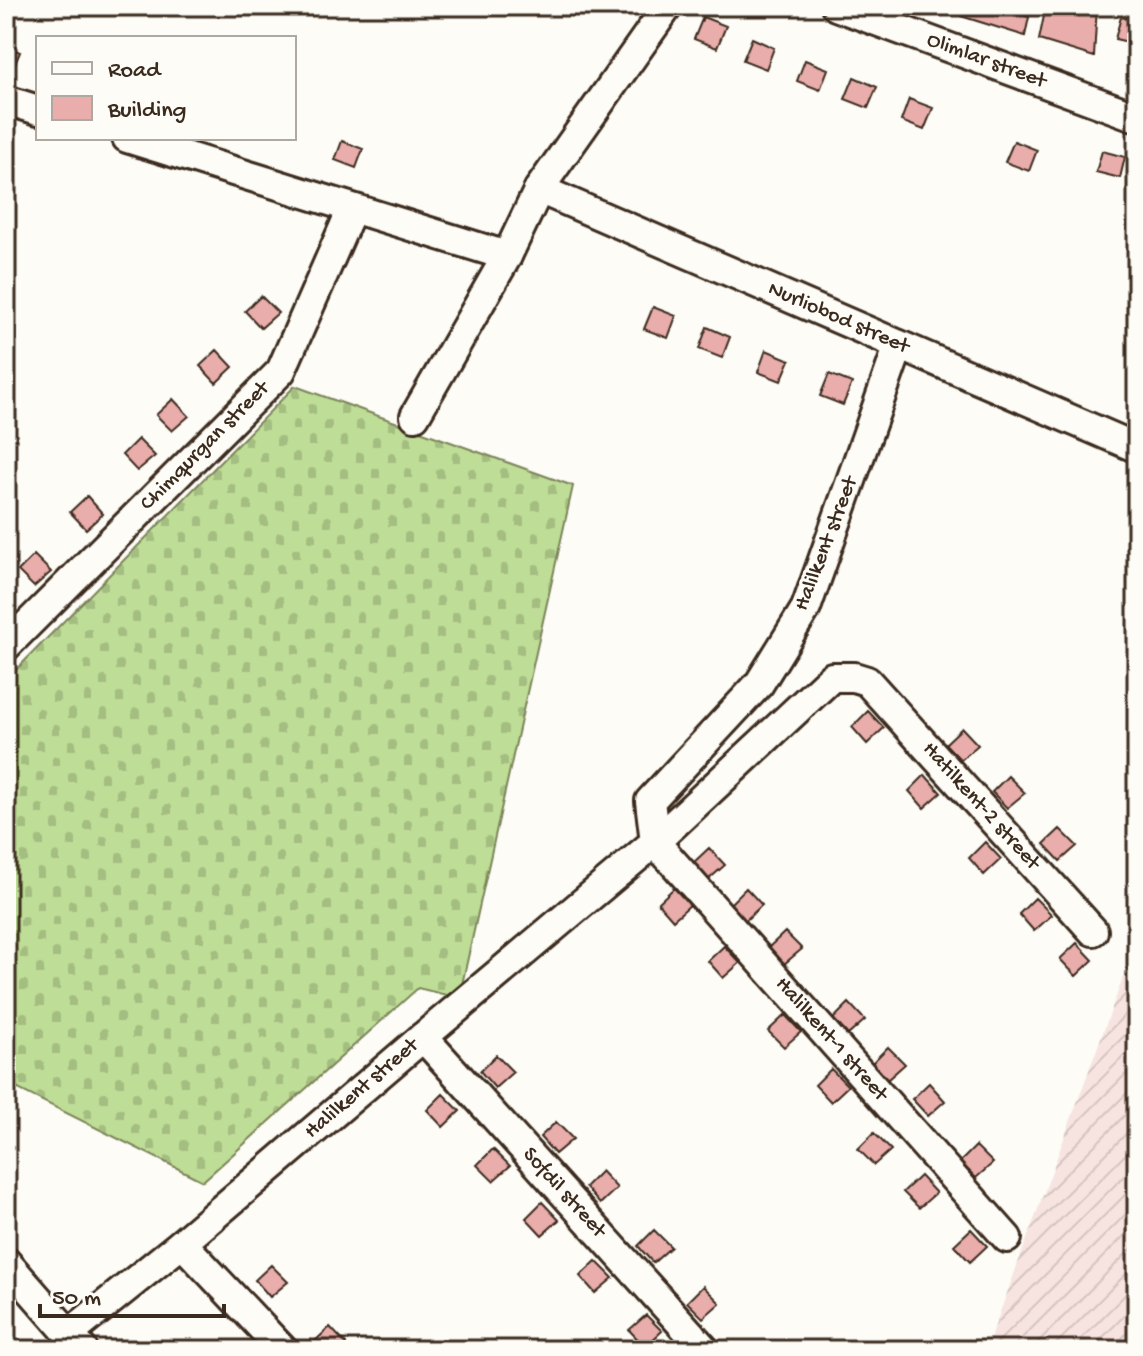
<svg xmlns="http://www.w3.org/2000/svg" width="1143" height="1356" font-family="'Gochi Hand',sans-serif">
<defs>
<pattern id="industrial-furrows" width="10" height="10" patternUnits="userSpaceOnUse" patternTransform="scale(2)"><rect width="10" height="10" fill="#f7e4e0"/><path d="M-1 1l2-2M0 10L10 0M9 11l2-2" fill="none" stroke="#d5c4c0"/></pattern>
<pattern id="cemetery-stones" width="16" height="16" patternUnits="userSpaceOnUse" patternTransform="scale(2)"><rect width="16" height="16" fill="#bedd96"/><path d="M2 7V4a2 2 0 0 1 4 0v3zM10 15v-3a2 2 0 0 1 4 0v3z" fill="#a4be81"/></pattern>
</defs>
<rect width="100%" height="100%" fill="#fdfcf7"/>
<filter id="ink" filterUnits="userSpaceOnUse"><feTurbulence type="fractalNoise" baseFrequency=".0125" numOctaves="2"/><feDisplacementMap in="SourceGraphic" scale="16" xChannelSelector="R" yChannelSelector="G"/><feConvolveMatrix kernelMatrix="1 2 1 2 8 2 1 2 1" color-interpolation-filters="sRGB"/></filter>
<g filter="url(#ink)">
<path fill="url(#industrial-furrows)" d="M1137 940V1350H986Z"/>
<path fill="url(#cemetery-stones)" stroke="#7c845a" stroke-width="2" d="M295 386 573 486 459 998 418 988 203 1181 6 1083V680Z"/>
<path fill="#e9adab" stroke="#3b2a1e" stroke-width="2" d="M965 6H994L1029 17 1025 36 961 16Z
M1046 6H1097L1094 57 1039 40Z
M703 17 726 26 717 48 694 39Z
M1121 17 1137 21V44L1115 39Z
M752 38 774 48 766 69 743 60Z
M6 46 20 52 12 71 6 69Z
M805 60 828 69 820 90 797 81Z
M854 77 877 87 868 108 845 99Z
M909 99 933 108 924 130 901 121Z
M342 141 363 149 356 168 335 160Z
M1014 141 1037 150 1029 171 1005 162Z
M1102 151 1125 157 1120 178 1096 172Z
M261 296 278 313 261 328 245 311Z
M653 307 676 316 668 338 644 329Z
M707 327 730 337 722 358 699 349Z
M217 350 233 367 216 383 200 366Z
M766 350 790 360 781 381 758 372Z
M829 374 852 383 843 405 820 396Z
M173 399 189 416 172 431 156 415Z
M138 439 155 456 137 471 122 455Z
M87 496 103 514 86 529 70 512Z
M34 555 51 572 34 587 18 571Z
M868 711 884 728 867 744 852 727Z
M962 728 978 745 961 760 945 744Z
M925 775 941 793 924 808 909 791Z
M1008 776 1025 793 1007 808 992 792Z
M1060 829 1077 846 1060 861 1044 844Z
M985 842 1001 859 984 875 969 858Z
M709 848 725 865 708 880 693 863Z
M674 888 690 905 673 920 658 903Z
M746 888 762 905 745 921 730 904Z
M1035 898 1052 915 1034 931 1019 914Z
M785 932 802 949 784 964 769 947Z
M1077 943 1093 960 1076 976 1060 959Z
M724 946 740 963 723 978 708 961Z
M849 1003 865 1020 848 1035 833 1019Z
M785 1015 801 1032 784 1047 768 1031Z
M888 1047 905 1064 887 1080 872 1063Z
M496 1055 513 1072 495 1088 480 1071Z
M831 1069 848 1086 831 1102 815 1085Z
M929 1083 945 1101 928 1116 912 1099Z
M443 1094 460 1111 443 1127 427 1110Z
M556 1122 573 1139 555 1154 540 1137Z
M874 1133 891 1150 874 1165 858 1149Z
M976 1146 993 1163 976 1178 960 1162Z
M493 1149 510 1166 493 1181 477 1165Z
M601 1171 617 1188 600 1204 585 1187Z
M920 1176 936 1193 919 1208 903 1192Z
M542 1202 559 1220 542 1235 526 1218Z
M971 1229 987 1246 970 1262 954 1245Z
M654 1230 671 1247 653 1263 638 1246Z
M596 1261 613 1278 595 1293 580 1276Z
M271 1265 288 1282 270 1297 255 1280Z
M703 1286 720 1303 703 1318 687 1302Z
M646 1315 662 1331 645 1347 629 1330Z
M330 1327 346 1344 340 1350H320L313 1343Z"/>
<g fill="none" stroke-linecap="round" stroke-linejoin="round">
<defs>
<g id="minor">
<path id="s1" d="M836 6 1137 117"/>
<path d="M6 100 38 110"/>
<path d="M127 138 507 256"/>
<path id="s2" d="M539 189 1137 448"/>
<path id="s3" d="M899 345 806 608 759 684 650 801 655 842 1007 1238"/>
<path d="M415 416 507 256 539 189 668 6"/>
<path id="s4" d="M6 646 281 371 352 209"/>
<path id="s5" d="M423 1037 705 1350"/>
<path d="M182 1243 283 1350"/>
<path d="M6 1262 83 1350"/>
<path id="s6" d="M69 1334 182 1243 423 1037 655 842 832 677H854L867 681 1093 931"/>
</g>
</defs>
<use href="#minor" stroke="#3b2a1e" stroke-width="34"/>
<use href="#minor" stroke="#fdfcf7" stroke-width="28"/>
</g>
</g>
<g text-anchor="middle" dominant-baseline="central" stroke-width="6" stroke-linejoin="round" paint-order="stroke">
<g font-size="22" fill="#3b2a1e" stroke="#fdfcf7">
<text stroke="none"><textPath href="#s1" startOffset="160">Olimlar street</textPath></text>
<text stroke="none"><textPath href="#s2" startOffset="326">Nurliobod street</textPath></text>
<text stroke="none"><textPath href="#s4" startOffset="282">Chimqurgan street</textPath></text>
<text transform="translate(827 544) rotate(-69)">Halilkent street</text>
<text stroke="none"><textPath href="#s6" startOffset="1212">Hatilkent-2 street</textPath></text>
<text stroke="none"><textPath href="#s3" startOffset="834">Halilkent-1 street</textPath></text>
<text stroke="none"><textPath href="#s6" startOffset="382">Halilkent street</textPath></text>
<text stroke="none"><textPath href="#s5" startOffset="210">Sofdil street</textPath></text>
</g>
</g>
<rect width="1143" height="1356" fill="none" stroke="#fdfcf7" stroke-width="32"/>
<rect x="16" y="16" width="1111" height="1324" fill="none" stroke="#3b2a1e" stroke-width="3" filter="url(#ink)"/>
<rect x="36" y="36" width="260" height="104" fill="#fdfcf7" stroke="#afa8a0" stroke-width="2"/>
<rect x="52" y="62" width="40" height="12" fill="#fdfcf7" stroke="#afa8a0" stroke-width="2"/>
<text x="108" y="76" font-size="24" fill="#3b2a1e">Road</text>
<rect x="52" y="96" width="40" height="24" fill="#e9adab" stroke="#afa8a0" stroke-width="2"/>
<text x="108" y="116" font-size="24" fill="#3b2a1e">Building</text>
<path d="M40 1304v12h184v-12" fill="none" stroke="#3b2a1e" stroke-width="4"/>
<text x="52" y="1304" font-size="24" fill="#3b2a1e" stroke="#fdfcf7" stroke-width="6" paint-order="stroke">50 m</text>
</svg>
